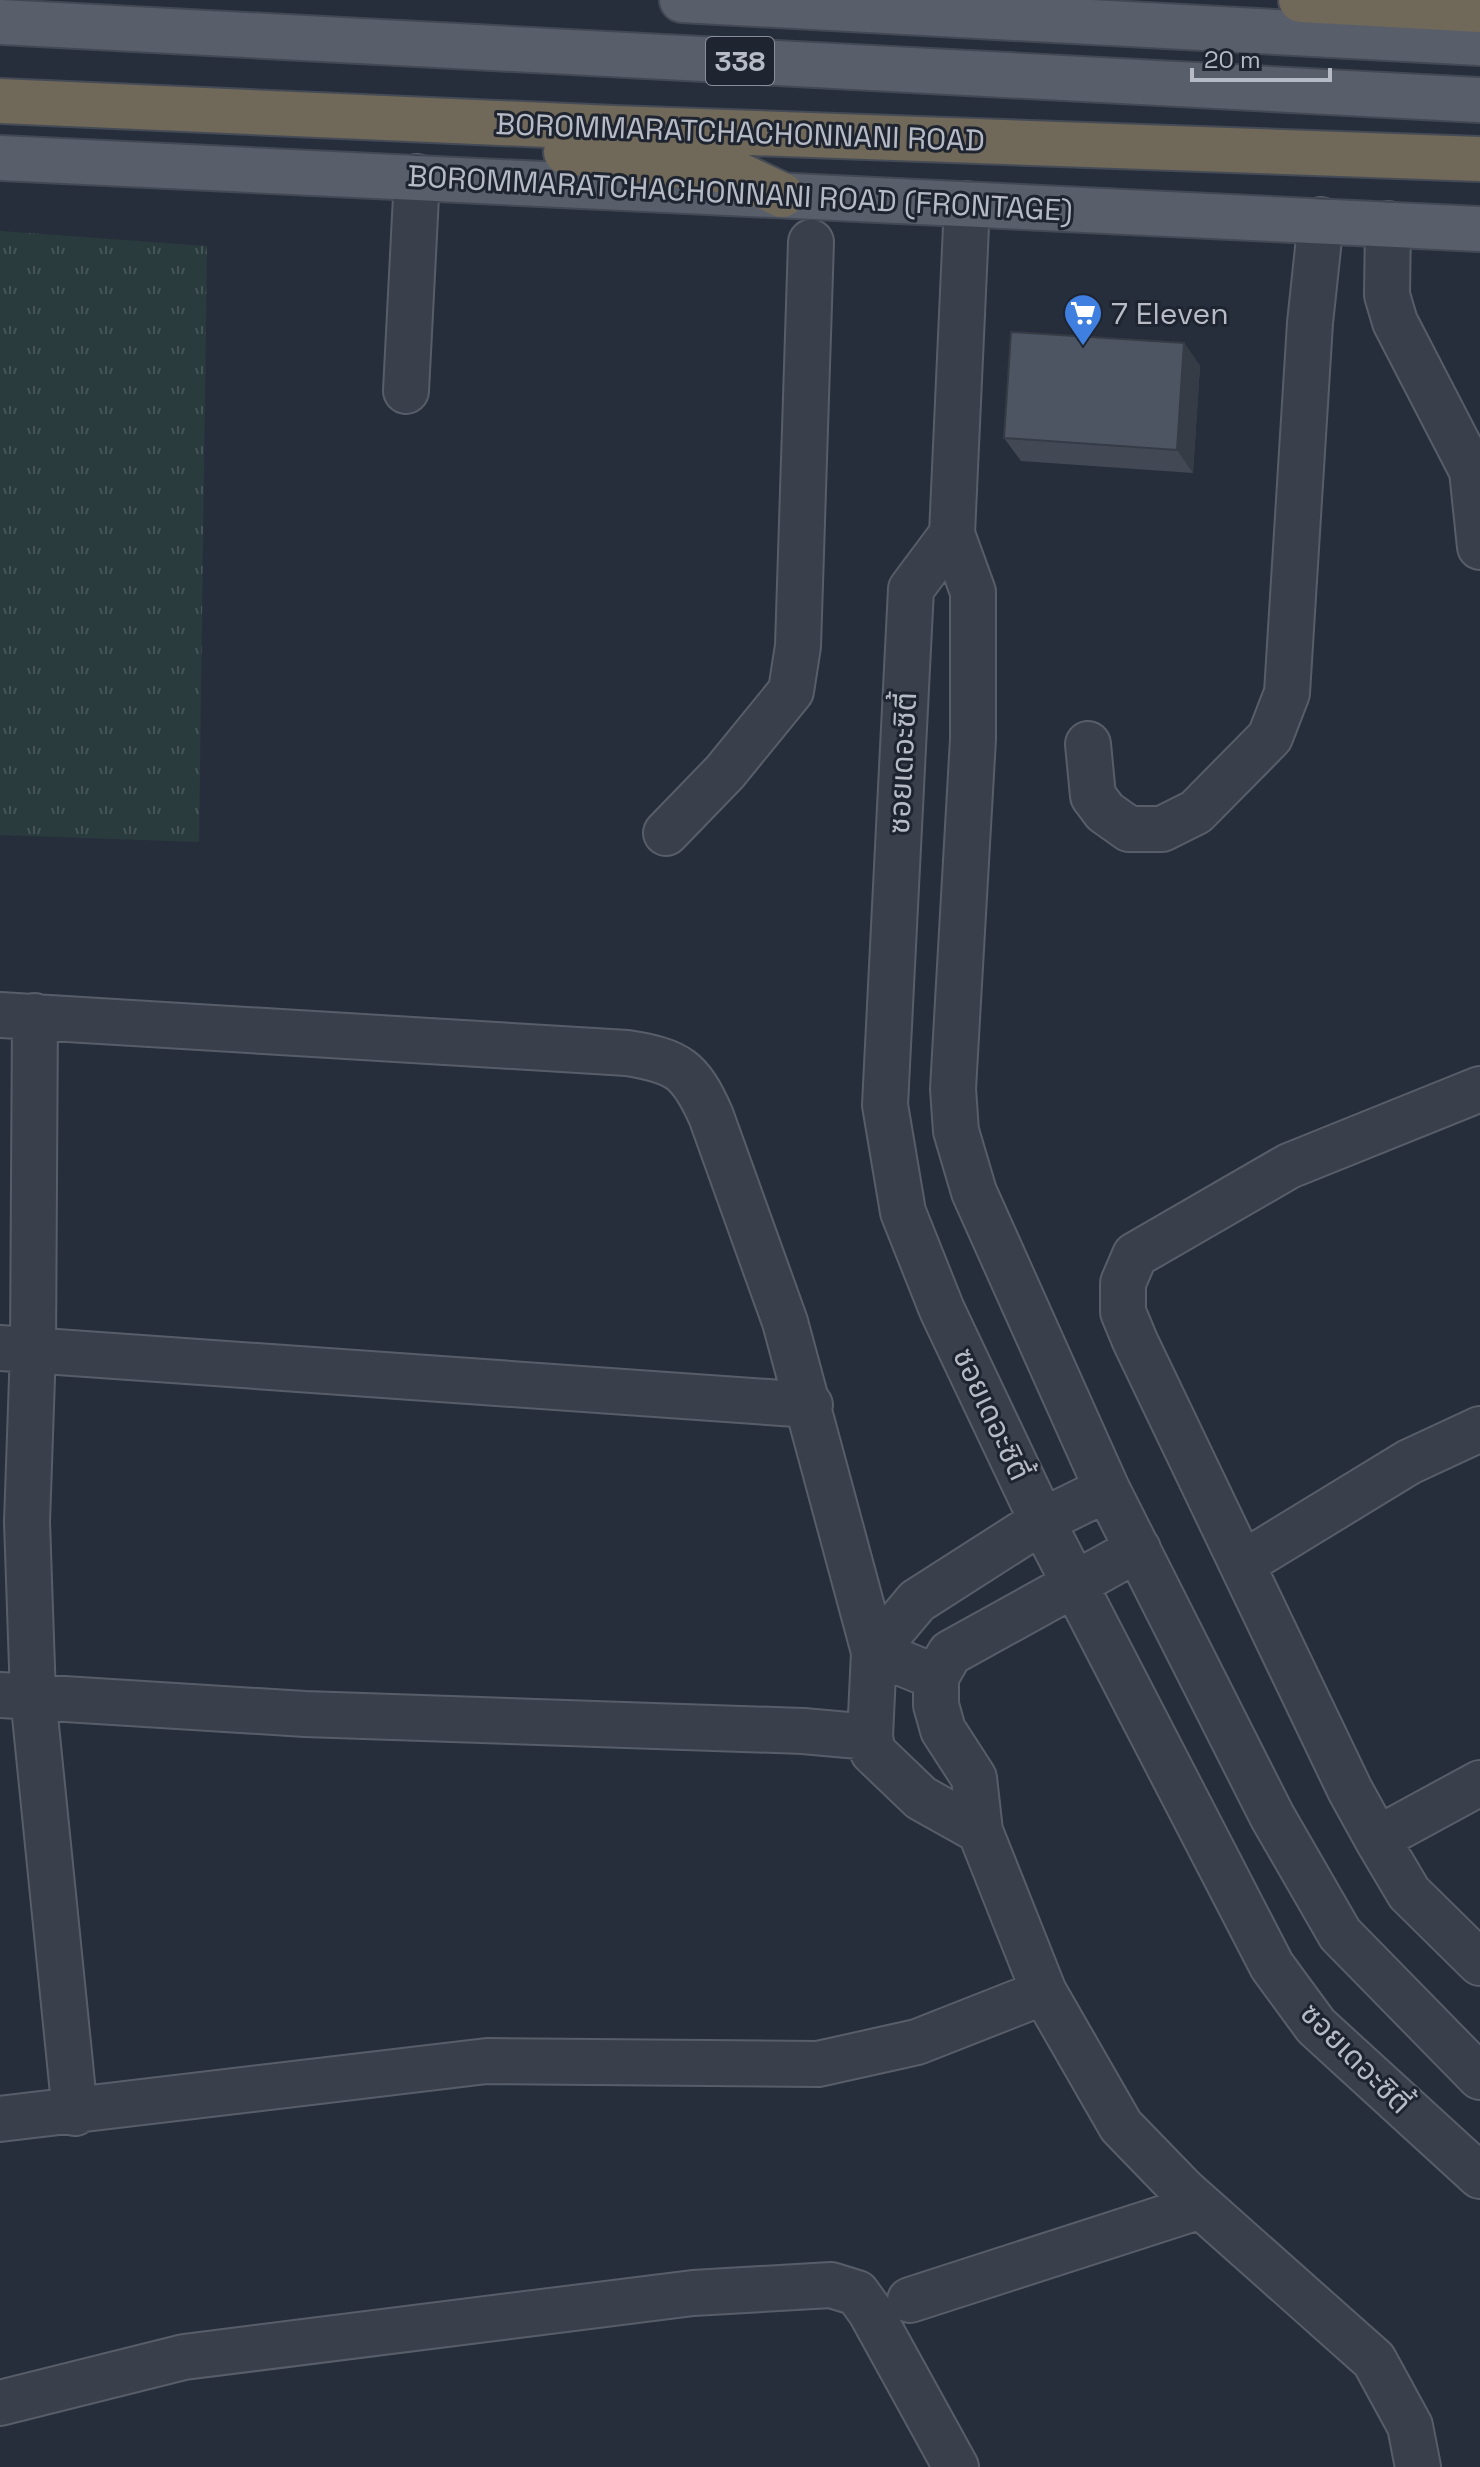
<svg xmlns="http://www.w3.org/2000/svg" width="1480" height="2467" font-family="'Space Grotesk','Noto Sans Thai',sans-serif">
<defs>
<pattern id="grass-tufts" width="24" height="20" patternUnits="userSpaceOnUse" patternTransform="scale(2)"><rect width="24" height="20" fill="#293b3d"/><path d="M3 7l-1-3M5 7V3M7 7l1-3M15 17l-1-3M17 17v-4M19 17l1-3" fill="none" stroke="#465558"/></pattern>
</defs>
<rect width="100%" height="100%" fill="#262e3b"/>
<path fill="url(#grass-tufts)" d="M0 231 207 246 199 842 0 835Z"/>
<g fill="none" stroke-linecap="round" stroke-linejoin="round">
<defs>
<path id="minor" d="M967 204 952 534 973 592V739L953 1089 956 1131 974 1192 1107 1489 1272 1816 1340 1934 1480 2077
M1388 224 1387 295 1395 322 1472 471 1480 547
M406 391 417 177
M952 534 911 589 885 1105 903 1212 942 1310 1042 1521 1272 1966 1316 2026 1480 2176
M1088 744 1093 796 1105 812 1129 829H1162L1196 812 1270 737 1287 693 1310 323 1321 220
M666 833 725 772 791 691 798 646 811 242
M0 1015 627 1053C678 1061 690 1069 711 1116L785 1322 874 1652 936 1677
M35 1016 33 1349 27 1522 33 1696 75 2113
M1480 1089 1289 1166 1135 1255 1123 1283V1312L1135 1341 1350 1790 1377 1839 1480 1783
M0 1348 810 1405
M1138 1549 950 1653 936 1677V1705L943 1730 974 1778 980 1831 1044 1992 1121 2126 1184 2191 1374 2360 1410 2426 1418 2467
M1242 1564 1409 1462 1480 1429
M0 1695 305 1714 803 1731 870 1737
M980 1831 921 1798 873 1752 870 1737 874 1652 917 1601 1042 1521 1107 1489
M1377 1839 1409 1893 1480 1963
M0 2119 487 2061 818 2064 917 2042 1044 1992
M910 2300 1201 2206
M0 2403 184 2357 693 2293 831 2285 857 2293 870 2311 956 2467"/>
<path id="major" d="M682 0 1480 43
M0 22 1480 100
M0 158 1480 229"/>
<path id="highway" d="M1301 0 1480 10
M0 101 614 128 1480 159
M566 152 733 172 782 195"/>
</defs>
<use href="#minor" stroke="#585e69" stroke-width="48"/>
<use href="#major" stroke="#434954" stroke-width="48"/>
<use href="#highway" stroke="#454b56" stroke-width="48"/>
<use href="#minor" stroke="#3a404b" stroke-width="44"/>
<use href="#major" stroke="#585f6b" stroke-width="44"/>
<use href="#highway" stroke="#706858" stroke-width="44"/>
</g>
<path fill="#424955" d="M1184 343 1200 366 1193 473 1021 461 1004 438Z"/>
<path fill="#363c45" d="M1184 343 1200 366 1193 473 1177 450Z"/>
<path fill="#4d5563" stroke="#363c45" stroke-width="2" d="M1011 332 1184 343 1177 450 1004 438Z"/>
<defs>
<symbol id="supermarket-pin" viewBox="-11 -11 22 30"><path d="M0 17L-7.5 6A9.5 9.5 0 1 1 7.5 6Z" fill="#3f7fe0" stroke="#1f2530"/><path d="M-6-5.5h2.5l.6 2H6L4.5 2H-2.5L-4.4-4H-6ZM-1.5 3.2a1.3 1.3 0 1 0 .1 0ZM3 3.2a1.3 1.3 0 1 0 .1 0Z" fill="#fff"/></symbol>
</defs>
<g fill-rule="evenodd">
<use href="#supermarket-pin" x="1061" y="291" width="44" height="60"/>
</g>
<g text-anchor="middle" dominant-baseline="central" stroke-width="6" stroke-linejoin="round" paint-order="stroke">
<rect fill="#1f2530" stroke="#898e99" stroke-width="2" x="706" y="37" width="68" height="48" rx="6"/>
<g font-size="28" font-weight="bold" fill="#b6bbc6">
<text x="740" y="61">338</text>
</g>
<g font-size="30" fill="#b6bbc6" stroke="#1f2530">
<text transform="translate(740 132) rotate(2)">BOROMMARATCHACHONNANI ROAD</text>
<text transform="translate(740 193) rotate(3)">BOROMMARATCHACHONNANI ROAD (FRONTAGE)</text>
<text transform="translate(902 763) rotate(-87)">ซอยเดอะซิตี้</text>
<text transform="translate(992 1414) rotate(65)">ซอยเดอะซิตี้</text>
<text transform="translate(1356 2058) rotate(45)">ซอยเดอะซิตี้</text>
</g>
<g font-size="30" fill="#b6bbc6" stroke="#1f2530" text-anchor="start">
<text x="1111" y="313">7 Eleven</text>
</g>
</g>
<path d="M1192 68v12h138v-12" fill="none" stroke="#b6bbc6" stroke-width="4"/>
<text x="1204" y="68" font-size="24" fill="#b6bbc6" stroke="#1f2530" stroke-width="6" paint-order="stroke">20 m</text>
</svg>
